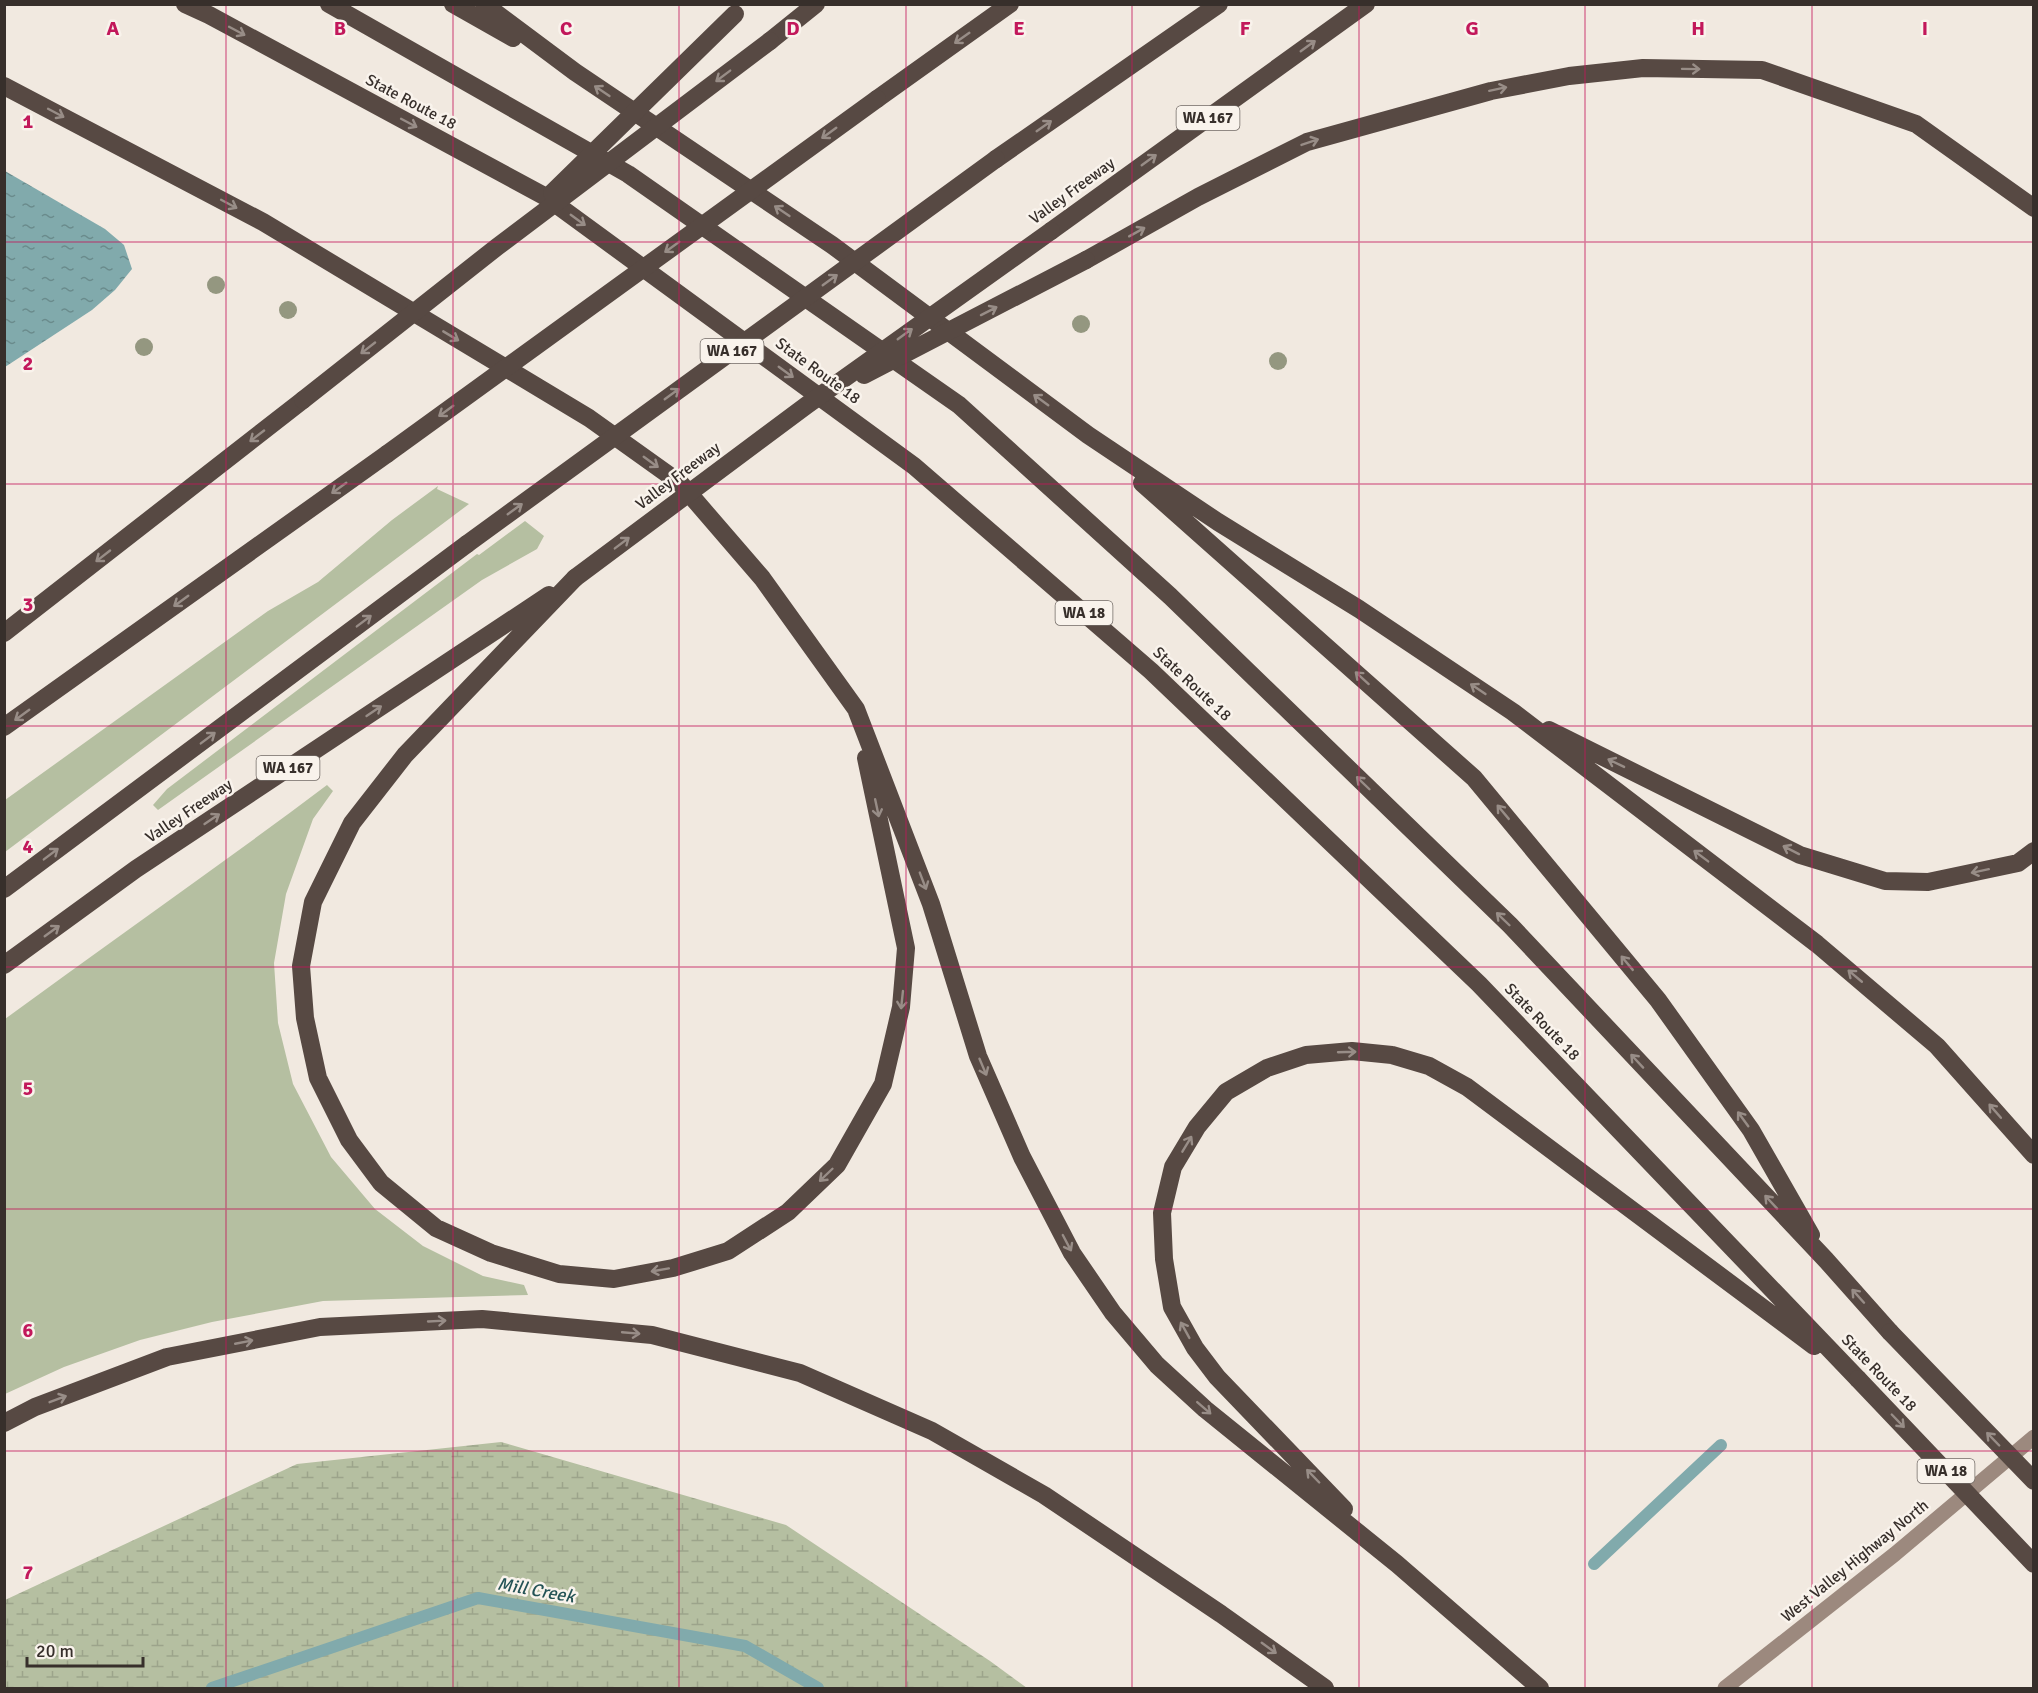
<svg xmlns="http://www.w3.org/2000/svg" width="2038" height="1693" font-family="Signika,sans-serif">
<defs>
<pattern id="wetland-marsh" width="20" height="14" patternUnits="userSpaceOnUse" patternTransform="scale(1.5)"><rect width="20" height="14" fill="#b5bfa1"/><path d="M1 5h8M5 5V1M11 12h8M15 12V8" fill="none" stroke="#9ca48b"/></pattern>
<pattern id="water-ripples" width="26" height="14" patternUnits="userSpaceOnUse" patternTransform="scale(1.5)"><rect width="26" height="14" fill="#81aaac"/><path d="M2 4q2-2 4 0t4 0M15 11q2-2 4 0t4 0" fill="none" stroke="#6a8b8c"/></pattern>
</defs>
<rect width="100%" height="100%" fill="#f1e9e0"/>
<path fill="#b5bfa1" d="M438 486 437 489 469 504 5 852V800L268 611 318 582 392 520Z
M525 521 544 536 537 549 482 580 158 810 153 805 167 789 477 554 479 555Z
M327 785 333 791 313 819 286 894 274 963 278 1023 293 1084 331 1157 375 1209 423 1246 483 1276 524 1285 528 1295 323 1301 212 1322 140 1340 64 1367 5 1394V1019C112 940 221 865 327 785Z"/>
<path fill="url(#wetland-marsh)" d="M501 1442 786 1525 990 1661 1027 1688H5V1600L297 1464Z"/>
<path fill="url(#water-ripples)" d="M5 171 105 229 124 245 132 269 115 290 92 310 5 367Z"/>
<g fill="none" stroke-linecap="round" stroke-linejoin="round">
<path stroke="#81aaac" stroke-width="12" d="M1594 1564 1721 1445
M212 1688 478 1598 745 1646 818 1688"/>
<path stroke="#9c897e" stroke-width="15" d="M1725 1688 1895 1554 2034 1437"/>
<path stroke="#574943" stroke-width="18" d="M185 4 209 15 546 197 914 466 1151 671 1479 984 1858 1379
M329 4 628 174 959 405 1170 596 1510 925 1826 1260 1890 1332
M453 4 513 38
M484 4 575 72 832 245 1088 435 1218 522 1359 609 1513 712 1817 944 1937 1046 2034 1155
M770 41 816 4
M4 86 263 222 589 418 680 483 762 578 856 709 931 904 978 1056 1022 1157 1072 1253 1113 1313 1157 1365 1205 1409 1397 1564 1540 1688
M877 99 1010 4
M996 159 1219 4
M1051 231 1366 4
M1086 260 1198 197 1307 142 1491 91 1569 76 1643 68 1762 70 1916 124 2034 208
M1142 483 1474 778 1658 1000 1751 1130 1811 1235
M575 578 405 755 352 823 313 902 301 966 305 1018 318 1078 349 1140 381 1183 436 1228 491 1253 559 1274 614 1279 673 1268 728 1251 788 1212 837 1165 883 1084 901 1007 906 948 866 758
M4 633 303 400
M4 727 387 454
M1549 730 1800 855 1885 881 1928 882 2018 863 2034 851
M4 889 467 544
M4 965 136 869 549 595
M4 1423 35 1407 167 1357 320 1327 482 1319 652 1335 800 1373 932 1431 1044 1495 1221 1614 1325 1688
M1344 1509 1217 1377 1195 1348 1172 1307 1164 1259 1162 1213 1173 1167 1197 1127 1226 1092 1267 1068 1306 1055 1352 1051 1392 1055 1429 1066 1467 1087 1814 1346"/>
<path stroke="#574943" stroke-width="18" d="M552 193 735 14
M864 375 1086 260
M303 400 497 247 770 41
M387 454 877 99
M467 544 996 159
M575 578 807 405 1051 231
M1890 1332 2034 1481
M1858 1379 2034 1564"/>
</g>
<g fill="#949780">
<circle cx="216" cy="285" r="9"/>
<circle cx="288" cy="310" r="9"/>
<circle cx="1081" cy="324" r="9"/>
<circle cx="144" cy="347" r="9"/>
<circle cx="1278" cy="361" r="9"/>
</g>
<defs><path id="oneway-shaft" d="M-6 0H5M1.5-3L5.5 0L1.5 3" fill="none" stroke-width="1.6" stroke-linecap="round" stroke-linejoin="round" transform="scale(1.5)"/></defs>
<g stroke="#988d87">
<use href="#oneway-shaft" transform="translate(237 31) rotate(28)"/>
<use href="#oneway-shaft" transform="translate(962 38) rotate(145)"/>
<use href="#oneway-shaft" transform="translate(1308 46) rotate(-36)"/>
<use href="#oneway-shaft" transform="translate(1691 69) rotate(1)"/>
<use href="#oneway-shaft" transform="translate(723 76) rotate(143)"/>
<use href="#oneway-shaft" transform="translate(1498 89) rotate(-12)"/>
<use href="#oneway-shaft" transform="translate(602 91) rotate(-146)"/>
<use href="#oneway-shaft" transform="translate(56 113) rotate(28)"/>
<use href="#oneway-shaft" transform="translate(409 123) rotate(28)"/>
<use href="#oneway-shaft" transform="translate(1044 126) rotate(-35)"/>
<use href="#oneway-shaft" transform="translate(829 133) rotate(144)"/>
<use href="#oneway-shaft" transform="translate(1310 142) rotate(-19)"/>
<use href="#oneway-shaft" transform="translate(1149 160) rotate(-36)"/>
<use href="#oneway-shaft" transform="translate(229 204) rotate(28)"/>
<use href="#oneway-shaft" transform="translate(782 211) rotate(-146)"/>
<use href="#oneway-shaft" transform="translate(578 220) rotate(36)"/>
<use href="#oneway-shaft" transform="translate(1137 232) rotate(-29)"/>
<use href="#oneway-shaft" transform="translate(672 247) rotate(144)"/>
<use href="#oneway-shaft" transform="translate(830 280) rotate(-36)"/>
<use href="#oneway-shaft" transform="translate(989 311) rotate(-27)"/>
<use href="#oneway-shaft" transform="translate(905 334) rotate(-36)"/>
<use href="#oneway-shaft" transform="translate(451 336) rotate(31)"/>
<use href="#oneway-shaft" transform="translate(368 348) rotate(142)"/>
<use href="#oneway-shaft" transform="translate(786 372) rotate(36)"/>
<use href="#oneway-shaft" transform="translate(672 394) rotate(-36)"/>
<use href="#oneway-shaft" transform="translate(1041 400) rotate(-144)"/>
<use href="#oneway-shaft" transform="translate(446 411) rotate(144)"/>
<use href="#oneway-shaft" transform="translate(257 436) rotate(142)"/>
<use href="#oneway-shaft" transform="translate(651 462) rotate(36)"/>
<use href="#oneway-shaft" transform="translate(339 488) rotate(144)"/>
<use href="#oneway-shaft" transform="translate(515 509) rotate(-36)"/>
<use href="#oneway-shaft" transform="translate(622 543) rotate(-37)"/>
<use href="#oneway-shaft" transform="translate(103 556) rotate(142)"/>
<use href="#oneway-shaft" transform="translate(181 601) rotate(144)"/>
<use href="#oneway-shaft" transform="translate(364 621) rotate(-37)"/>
<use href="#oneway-shaft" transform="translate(1362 678) rotate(-138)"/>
<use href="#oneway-shaft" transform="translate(1478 689) rotate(-146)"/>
<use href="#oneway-shaft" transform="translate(374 711) rotate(-34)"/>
<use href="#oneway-shaft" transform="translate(22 715) rotate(144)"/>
<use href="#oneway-shaft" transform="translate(208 738) rotate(-37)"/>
<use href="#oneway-shaft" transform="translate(1616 763) rotate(-154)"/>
<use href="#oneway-shaft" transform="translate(1363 783) rotate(-136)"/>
<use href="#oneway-shaft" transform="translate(877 808) rotate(78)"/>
<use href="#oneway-shaft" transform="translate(1503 812) rotate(-130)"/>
<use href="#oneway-shaft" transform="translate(212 819) rotate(-34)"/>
<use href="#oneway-shaft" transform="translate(1791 850) rotate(-153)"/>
<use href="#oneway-shaft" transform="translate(51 854) rotate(-37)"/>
<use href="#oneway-shaft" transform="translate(1701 856) rotate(-143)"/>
<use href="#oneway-shaft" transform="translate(1980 871) rotate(168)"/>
<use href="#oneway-shaft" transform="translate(923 881) rotate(69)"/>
<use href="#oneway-shaft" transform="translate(1503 919) rotate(-136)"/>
<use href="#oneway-shaft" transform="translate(52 931) rotate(-36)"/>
<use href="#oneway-shaft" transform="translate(1627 963) rotate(-130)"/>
<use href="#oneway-shaft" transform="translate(1855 976) rotate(-140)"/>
<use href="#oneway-shaft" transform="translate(902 1000) rotate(96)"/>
<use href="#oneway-shaft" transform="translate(1347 1052) rotate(-2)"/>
<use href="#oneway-shaft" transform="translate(1637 1061) rotate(-133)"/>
<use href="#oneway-shaft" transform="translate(983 1067) rotate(67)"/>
<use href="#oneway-shaft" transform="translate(1995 1111) rotate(-131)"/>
<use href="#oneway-shaft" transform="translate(1743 1119) rotate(-126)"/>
<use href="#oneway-shaft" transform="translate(1187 1144) rotate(-59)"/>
<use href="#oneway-shaft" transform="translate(826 1175) rotate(136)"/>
<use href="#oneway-shaft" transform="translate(1771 1202) rotate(-133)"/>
<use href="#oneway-shaft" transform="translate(1067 1243) rotate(62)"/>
<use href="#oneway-shaft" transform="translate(660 1270) rotate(170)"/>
<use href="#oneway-shaft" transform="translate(1858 1296) rotate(-132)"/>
<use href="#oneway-shaft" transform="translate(437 1321) rotate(-3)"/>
<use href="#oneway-shaft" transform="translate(1185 1330) rotate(-119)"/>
<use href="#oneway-shaft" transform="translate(631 1333) rotate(5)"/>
<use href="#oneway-shaft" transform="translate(244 1342) rotate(-11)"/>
<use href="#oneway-shaft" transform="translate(58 1399) rotate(-21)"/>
<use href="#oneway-shaft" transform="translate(1204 1408) rotate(41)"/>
<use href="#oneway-shaft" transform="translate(1898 1421) rotate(46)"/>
<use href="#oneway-shaft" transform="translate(1993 1439) rotate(-134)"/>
<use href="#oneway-shaft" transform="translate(1313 1476) rotate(-134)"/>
<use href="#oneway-shaft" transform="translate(1269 1648) rotate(36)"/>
</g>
<path fill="none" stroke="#c2185b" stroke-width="1.5" stroke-opacity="0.55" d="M226 4V1688M453 4V1688M679 4V1688M906 4V1688M1132 4V1688M1359 4V1688M1585 4V1688M1812 4V1688M4 242H2034M4 484H2034M4 726H2034M4 967H2034M4 1209H2034M4 1451H2034"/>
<g text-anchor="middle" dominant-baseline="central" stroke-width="5" stroke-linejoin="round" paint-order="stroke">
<g fill="#f9f3ec" stroke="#716a65" stroke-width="1.5">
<rect x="1176.5" y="106" width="63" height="24" rx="4.5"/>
<rect x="700.5" y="339" width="63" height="24" rx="4.5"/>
<rect x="1055.5" y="601" width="57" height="24" rx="4.5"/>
<rect x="256.5" y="756" width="63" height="24" rx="4.5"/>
<rect x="1917.5" y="1459" width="57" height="24" rx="4.5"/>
</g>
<g font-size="15" font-weight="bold" fill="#372f2b">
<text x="1208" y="118">WA 167</text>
<text x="732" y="351">WA 167</text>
<text x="1084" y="613">WA 18</text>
<text x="288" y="768">WA 167</text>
<text x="1946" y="1471">WA 18</text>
</g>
<g font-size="16" fill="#372f2b" stroke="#f9f3ec">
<text transform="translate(411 102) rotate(28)">State Route 18</text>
<text transform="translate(1072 191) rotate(-36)">Valley Freeway</text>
<text transform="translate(818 371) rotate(36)">State Route 18</text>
<text transform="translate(678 476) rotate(-37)">Valley Freeway</text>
<text transform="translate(1192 684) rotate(43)">State Route 18</text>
<text transform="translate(189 811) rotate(-34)">Valley Freeway</text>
<text transform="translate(1542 1022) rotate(46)">State Route 18</text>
<text transform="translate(1879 1373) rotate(46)">State Route 18</text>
<text transform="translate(1855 1561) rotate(-39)">West Valley Highway North</text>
</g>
<g font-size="18" font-style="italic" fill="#245356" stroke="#f9f3ec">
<text transform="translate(536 1590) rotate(10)">Mill Creek</text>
</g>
</g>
<g font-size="20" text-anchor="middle" font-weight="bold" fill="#c2185b" stroke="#f9f3ec" stroke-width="5" stroke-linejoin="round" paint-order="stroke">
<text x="113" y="35">A</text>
<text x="340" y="35">B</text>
<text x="566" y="35">C</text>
<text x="793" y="35">D</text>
<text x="1019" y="35">E</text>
<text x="1245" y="35">F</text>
<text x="1472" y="35">G</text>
<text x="1698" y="35">H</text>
<text x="1925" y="35">I</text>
<text x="28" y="128">1</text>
<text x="28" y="370">2</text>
<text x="28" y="611">3</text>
<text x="28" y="853">4</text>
<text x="28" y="1095">5</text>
<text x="28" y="1337">6</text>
<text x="28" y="1579">7</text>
</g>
<rect width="2038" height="1693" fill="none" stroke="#372f2b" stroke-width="12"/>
<path d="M27 1657v9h116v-9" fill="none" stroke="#372f2b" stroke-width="3"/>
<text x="36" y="1657" font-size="18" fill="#372f2b" stroke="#f9f3ec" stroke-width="4.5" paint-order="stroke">20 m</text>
</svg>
